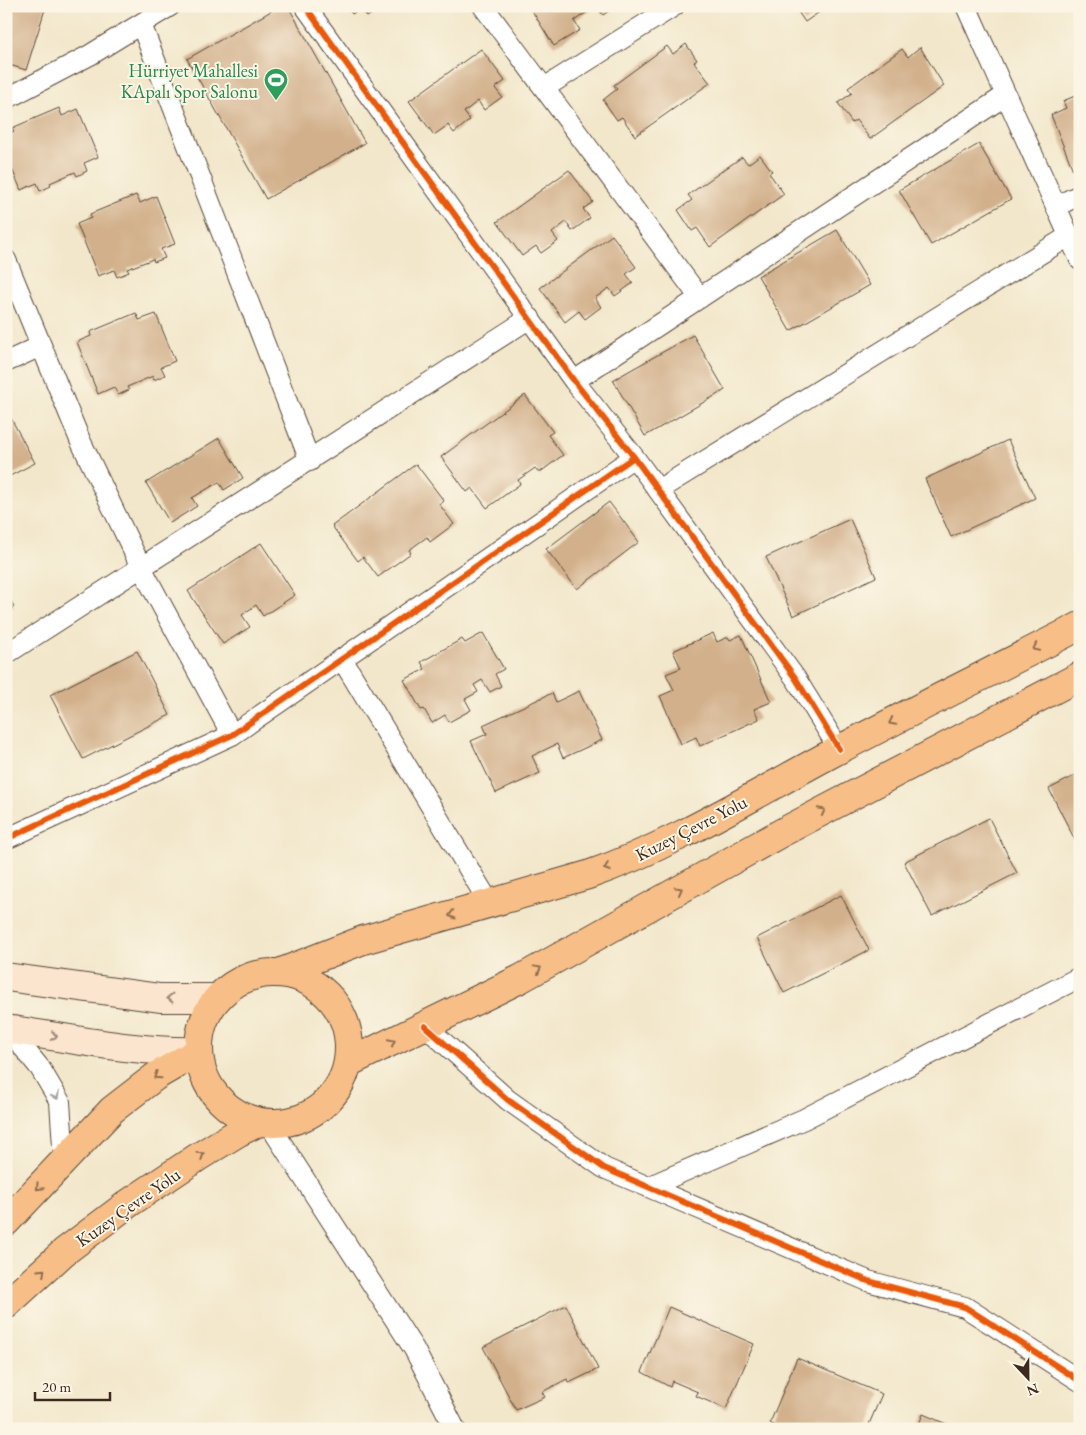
<svg xmlns="http://www.w3.org/2000/svg" width="1086" height="1435" font-family="'EB Garamond',serif">
<rect width="100%" height="100%" fill="#fcf5e5"/>
<filter id="ink" filterUnits="userSpaceOnUse"><feTurbulence type="fractalNoise" baseFrequency=".02" numOctaves="2"/><feDisplacementMap in="SourceGraphic" scale="10" xChannelSelector="R" yChannelSelector="G"/><feConvolveMatrix kernelMatrix="1 2 1 2 8 2 1 2 1" color-interpolation-filters="sRGB"/></filter>
<filter id="wash" filterUnits="userSpaceOnUse"><feTurbulence type="fractalNoise" baseFrequency=".0096" numOctaves="4" result="noise"/><feDisplacementMap in="SourceGraphic" scale="20" xChannelSelector="R" yChannelSelector="G"/><feGaussianBlur stdDeviation="1.12" result="paint"/><feColorMatrix in="noise" values="0 0 0 0 0 0 0 0 0 0 0 0 0 0 0 0 0 1.4 0 .05"/><feComposite in="paint" operator="in"/></filter>
<g filter="url(#wash)">
<rect width="100%" height="100%" fill="#f2e7cb"/>
<g id="blocks">
<path fill="#d2b08b" d="M6 6H46L26 70 6 64Z
M280 6H288L365 143 266 199 187 59Z
M347 6H383L367 17 362 8 352 14Z
M529 6H596L574 21 580 30 554 46Z
M597 6H616L603 15Z
M794 6H828L805 22Z
M686 44 697 60 694 62 710 83 635 136 622 117 617 120 603 100 617 89 614 85 667 46 673 54Z
M920 47 944 86 870 139 856 120 852 123 838 103 852 93 848 88 902 49 908 57Z
M481 49 505 81 495 88 502 97 484 110 478 101 464 112 470 120 454 133 448 125 434 135 409 101Z
M1080 94V168L1073 170 1051 115 1066 108 1063 101Z
M59 108 62 116 78 109 98 157 84 163 87 171 77 176 75 172 50 183 51 186 40 191 37 183 21 190 6 155V134L14 131 12 128Z
M979 144 1011 199 931 245 899 190Z
M760 155 772 171 769 173 784 194 710 247 697 228 692 231 678 210 692 200 688 195 742 157 748 164Z
M569 170 593 202 583 209 590 218 572 231 566 222 552 233 558 241 541 253 536 246 522 256 497 222Z
M136 195 140 203 156 196 175 244 161 249 165 258 154 262 153 259 127 269 129 272 117 277 114 270 98 276 77 224 91 218 90 214Z
M837 230 870 285 790 331 758 276Z
M612 235 636 267 626 274 633 283 615 296 609 288 595 298 601 307 585 319 579 311 565 322 540 288Z
M136 313 139 320 156 314 175 361 161 367 165 375 154 380 153 376 127 387 129 390 118 395 114 387 98 394 77 342 91 336 90 332Z
M693 335 725 390 645 436 613 380Z
M525 395 553 432 548 435 563 455 539 473 535 468 518 480 520 484 487 508 472 488 467 492 441 457Z
M6 409 35 463 6 478Z
M219 438 243 478 224 490 219 482 192 498 197 506 170 523 146 483Z
M1008 440 1035 498 951 537 925 479Z
M416 464 444 501 439 504 454 524 430 542 427 537 409 550 411 553 378 577 363 557 358 561 332 526Z
M609 502 639 542 577 589 546 549Z
M850 519 876 577 793 616 766 557Z
M261 543 295 595 263 616 256 605 242 615 250 627 223 644 188 591Z
M6 592 14 607 6 610Z
M483 633 504 669 495 674 501 686 490 692 482 680 474 685 478 692 465 699 471 710 449 722 445 715 432 723 424 709 421 710 404 680 425 669 421 662 462 639 465 643Z
M713 633 717 642 728 637 730 640 741 635 771 702 754 709 759 719 700 746 696 737 681 744 660 696 674 690 666 674 681 668 673 651Z
M137 651 170 715 83 759 50 695Z
M579 691 602 740 563 758 557 744 532 756 540 773 496 793 471 741 487 734 483 725 552 693 556 702Z
M1080 773V842L1077 844 1049 789Z
M6 784 11 793 6 796Z
M989 818 1017 873 932 916 904 862Z
M841 895 869 950 784 993 757 938Z
M566 1305 598 1369 569 1383 567 1379 542 1392 545 1397 516 1410 483 1347Z
M669 1307 754 1344 726 1409 696 1396 698 1392 672 1381 670 1387 642 1372Z
M797 1358 882 1394 867 1429H781L770 1423Z
M923 1414 958 1429H917Z"/>
</g>
</g>
<g filter="url(#ink)">
<use href="#blocks" fill-opacity="0" stroke="#564638" stroke-width="1"/>
<g fill="none" stroke-linecap="round" stroke-linejoin="round">
<defs>
<path id="street" d="M305 6 574 381 634 457 796 679 839 749
M483 6 700 298
M966 6 1080 260
M141 24 310 461
M544 88 674 6
M6 99 90 55 170 6
M1056 206 1080 195
M6 260 80 440 142 569 232 735
M6 362 41 346
M574 381 1006 95
M658 490 1069 236
M6 654 530 318
M342 659 490 904
M6 839 232 735 634 457
M425 1026 508 1100 604 1168 868 1281 965 1307 1080 1381
M8 1029 40 1068 60 1102 64 1161
M269 1124 414 1349 455 1429
M648 1187 804 1119 1080 977"/>
<path id="secondary" d="M6 977 160 998H218
M6 1029C70 1038 135 1053 199 1051"/>
<path id="primary" d="M199 1048a75 75 0 1 1 150 0a75 75 0 1 1-150 0Z
M279 973 363 940 588 875C671 846 747 799 825 757 909 712 995 670 1080 626
M348 1063 520 979 781 833 1080 676
M6 1222 112 1110 156 1076 199 1051
M6 1305 64 1252 129 1203 198 1157 239 1132 259 1122"/>
</defs>
<use href="#street" stroke="#564638" stroke-width="22"/>
<use href="#secondary" stroke="#564638" stroke-width="30"/>
<use href="#primary" stroke="#564638" stroke-width="30"/>
<use href="#street" stroke="#fff" stroke-width="20"/>
<use href="#secondary" stroke="#fce5cf" stroke-width="28"/>
<use href="#primary" stroke="#f7be87" stroke-width="28"/>
<defs>
<path id="cycleway" d="M305 6 574 381 634 457 796 679 839 749
M6 839 232 735 634 457
M425 1026 508 1100 604 1168 868 1281 965 1307 1080 1381"/>
</defs>
<use href="#cycleway" stroke="#fcf5e5" stroke-width="9"/>
<use href="#cycleway" stroke="#e8590c" stroke-width="6"/>
</g>
<defs><path id="oneway-chevron" d="M-2-3.5L2.5 0L-2 3.5" fill="none" stroke-width="1.6" stroke-linecap="round" stroke-linejoin="round" transform="scale(1.25)"/></defs>
<g stroke="#906d4d">
<use href="#oneway-chevron" transform="translate(1036 648) rotate(153)"/>
<use href="#oneway-chevron" transform="translate(892 722) rotate(153)"/>
<use href="#oneway-chevron" transform="translate(822 811) rotate(-28)"/>
<use href="#oneway-chevron" transform="translate(607 868) rotate(160)"/>
<use href="#oneway-chevron" transform="translate(679 890) rotate(-29)"/>
<use href="#oneway-chevron" transform="translate(452 915) rotate(164)"/>
<use href="#oneway-chevron" transform="translate(538 969) rotate(-29)"/>
<use href="#oneway-chevron" transform="translate(392 1042) rotate(-26)"/>
<use href="#oneway-chevron" transform="translate(157 1076) rotate(146)"/>
<use href="#oneway-chevron" transform="translate(201 1155) rotate(-33)"/>
<use href="#oneway-chevron" transform="translate(39 1187) rotate(134)"/>
<use href="#oneway-chevron" transform="translate(42 1272) rotate(-43)"/>
</g>
<g stroke="#9c8876">
<use href="#oneway-chevron" transform="translate(170 998) rotate(180)"/>
<use href="#oneway-chevron" transform="translate(54 1036) rotate(9)"/>
</g>
<use stroke="#a79f9a" href="#oneway-chevron" transform="translate(56 1096) rotate(62)"/>
</g>
<defs>
<symbol id="stadium-pin" viewBox="-11 -11 22 30"><path d="M0 17L-7.5 6A9.5 9.5 0 1 1 7.5 6Z" fill="#2e9e5b" stroke="#fcf5e5"/><path d="M0-5a6.5 5 0 1 0 0 10a6.5 5 0 1 0 0-10ZM-3.5-1.8h7v3.6h-7Z" fill="#fff"/></symbol>
</defs>
<g fill-rule="evenodd">
<use href="#stadium-pin" x="262" y="66" width="28" height="38"/>
</g>
<g text-anchor="middle" dominant-baseline="central" stroke-width="4" stroke-linejoin="round" paint-order="stroke">
<g font-size="18" fill="#27864d" stroke="#fcf5e5" text-anchor="end">
<text x="258" y="70">Hürriyet Mahallesi<tspan x="258" dy="21">KApalı Spor Salonu</tspan></text>
</g>
<g font-size="18" fill="#3b2a1e" stroke="#fcf5e5">
<text transform="translate(691 828) rotate(-27)">Kuzey Çevre Yolu</text>
<text transform="translate(128 1207) rotate(-35)">Kuzey Çevre Yolu</text>
</g>
</g>
<rect width="1086" height="1435" fill="none" stroke="#fcf5e5" stroke-width="25"/>
<g transform="translate(1028 1378) rotate(158)" stroke="#fcf5e5" stroke-width="4" paint-order="stroke">
<path d="M0-4L9 19L0 12L-9 19Z" fill="#3b2a1e"/>
<text y="-8" font-size="14" font-weight="bold" text-anchor="middle" fill="#3b2a1e">N</text>
</g>
<path d="M35 1392v8h75v-8" fill="none" stroke="#3b2a1e" stroke-width="2.5"/>
<text x="42" y="1392" font-size="15" fill="#3b2a1e" stroke="#fcf5e5" stroke-width="4" paint-order="stroke">20 m</text>
</svg>
